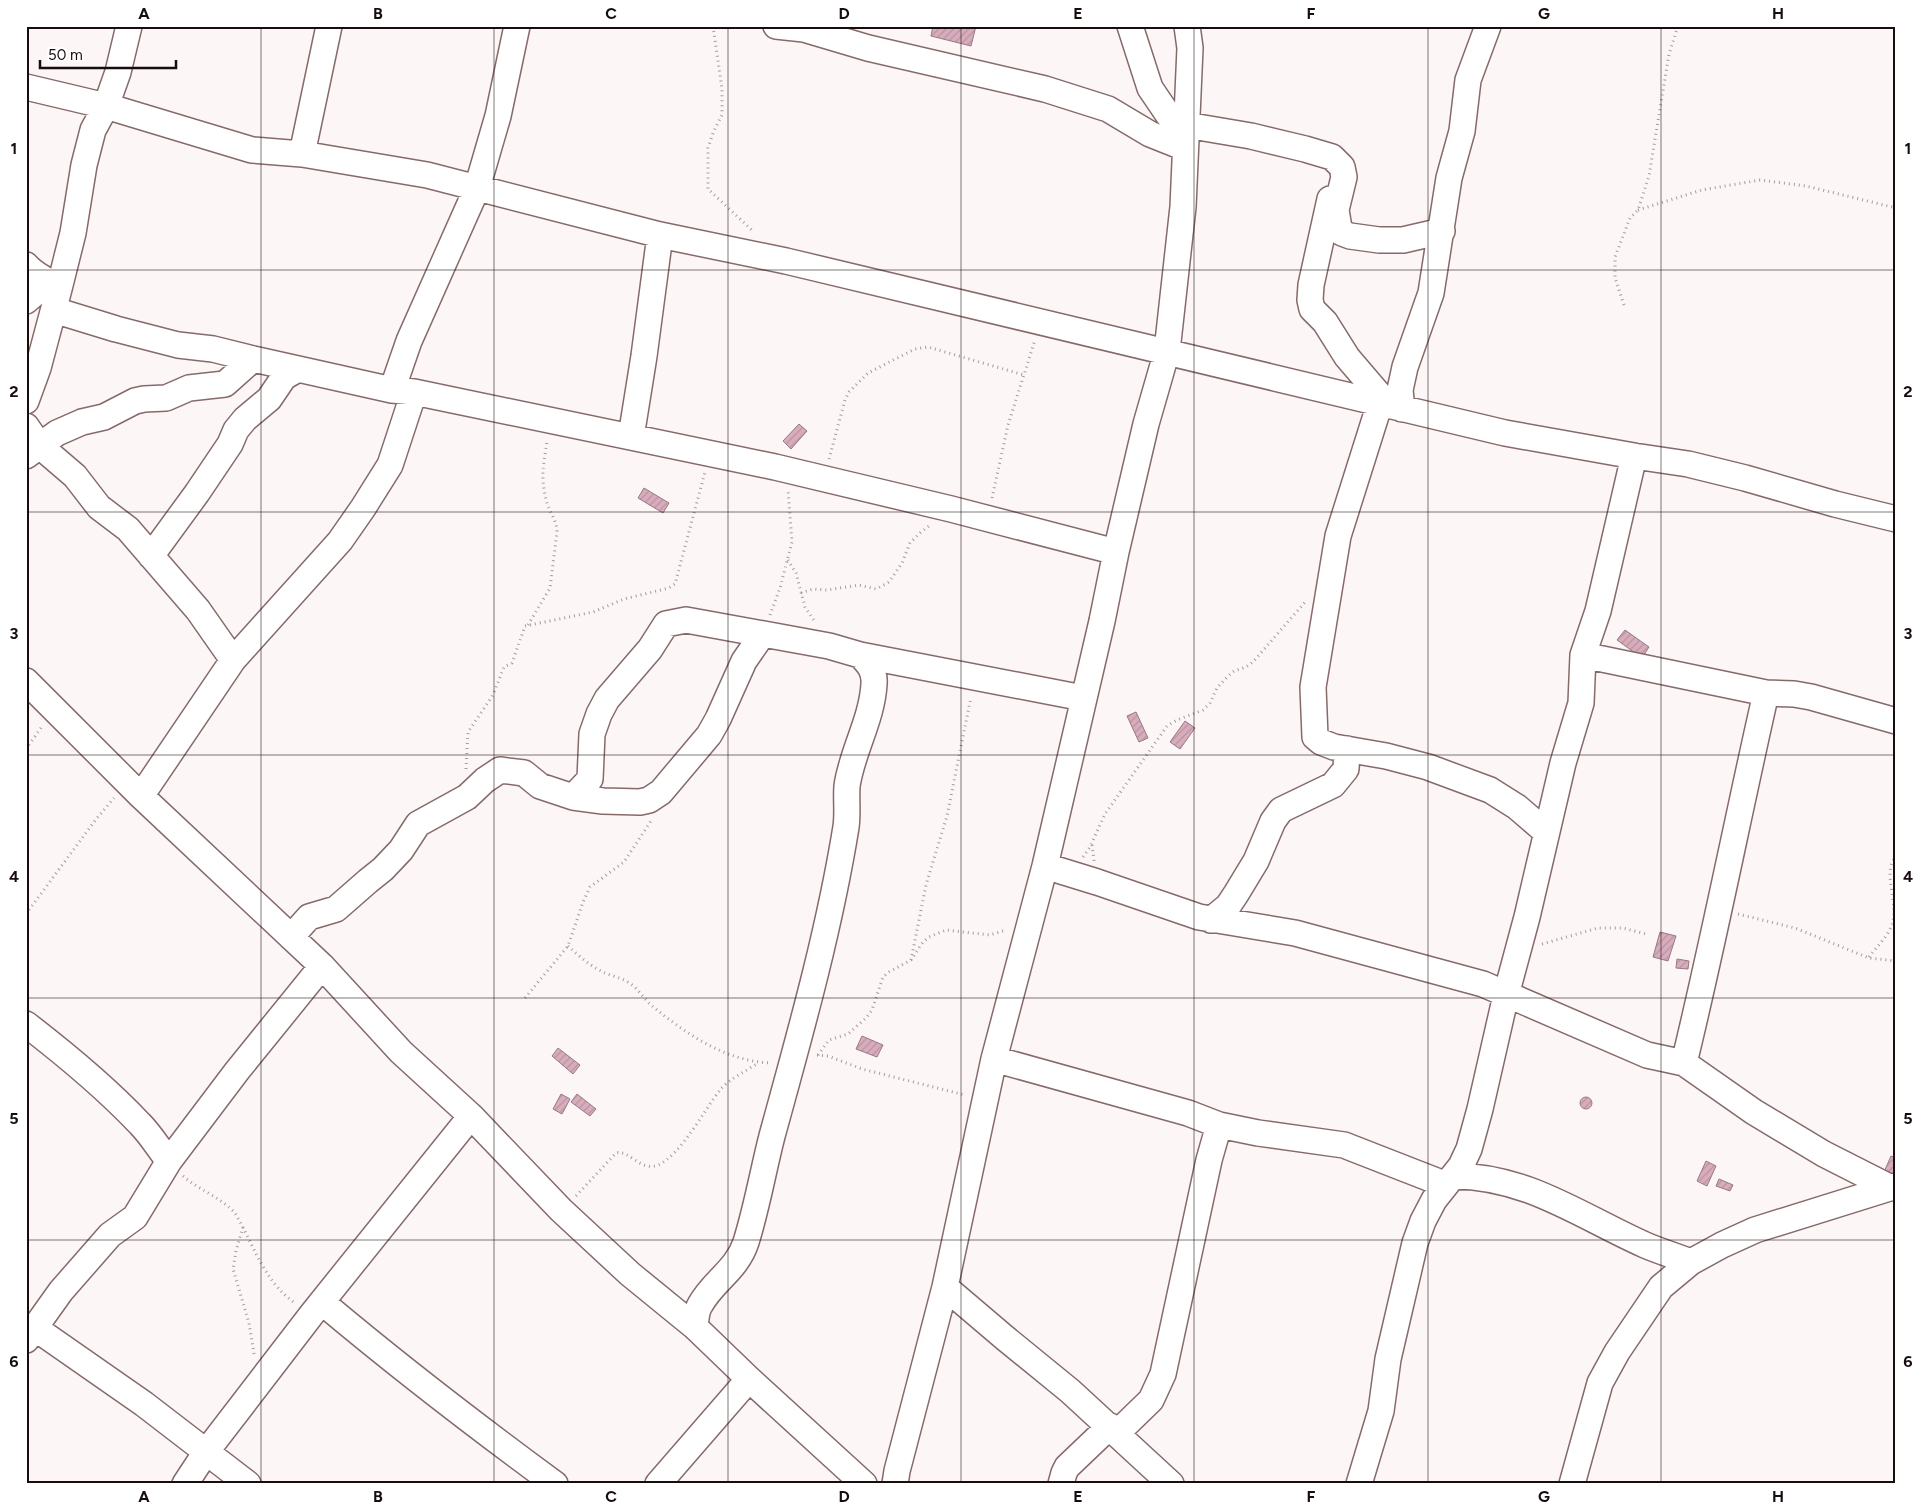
<svg xmlns="http://www.w3.org/2000/svg" width="1922" height="1510" font-family="Figtree,sans-serif">
<defs>
<pattern id="building-hatch" width="6" height="6" patternUnits="userSpaceOnUse" patternTransform="scale(1.25)"><rect width="6" height="6" fill="#d8acbc"/><path d="M-1 1l2-2M0 6l6-6M5 7l2-2" fill="none" stroke="#b993a0"/></pattern>
</defs>
<rect width="100%" height="100%" fill="#fdf6f6"/>
<path fill="url(#building-hatch)" stroke="#947a83" d="M933 26H976L971 46 931 36Z
M799 424 807 431 791 449 783 441Z
M644 488 669 503 663 513 638 498Z
M1625 630 1649 647 1642 658 1617 640Z
M1136 712 1148 738 1139 742 1127 716Z
M1185 721 1195 728 1180 749 1170 742Z
M1660 932 1676 936 1668 961 1653 957Z
M1677 959 1689 961 1688 969 1676 968Z
M862 1036 883 1045 877 1057 856 1049Z
M558 1048 580 1065 573 1074 552 1056Z
M561 1094 570 1099 562 1114 553 1109Z
M577 1094 596 1109 590 1116 571 1102Z
M1580 1103a6 6 0 1 1 12 0a6 6 0 1 1-12 0Z
M1891 1156 1896 1158V1168L1892 1176 1884 1172Z
M1706 1161 1716 1166 1707 1186 1697 1181Z
M1719 1179 1733 1185 1730 1191 1716 1186Z"/>
<g fill="none" stroke-linecap="round" stroke-linejoin="round">
<defs>
<path id="minor" d="M776 26 804 29 868 48 1045 89 1108 109 1150 134 1185 148
M1130 26 1150 88 1169 116 1186 125 1251 136 1305 149 1332 157 1342 167 1344 177 1336 210 1339 228 1342 233 1350 236 1379 240H1403L1442 231
M26 87 106 106 252 150 302 154 427 175 660 235 786 261 1505 433 1634 456 1688 464 1745 478 1835 504 1896 519
M302 154 329 26
M1330 199 1311 285 1310 300 1312 309 1325 322 1347 357 1388 405
M26 265C36 277 48 279 59 289
M26 301 49 281
M54 310 116 329 178 345 213 349 253 359 392 390 414 392 775 467 951 509 1116 552
M392 390 409 341 477 188 498 116 517 26
M26 401 38 368 59 289 73 233 84 165 93 130 106 106 118 72 129 26
M1380 403 1338 536 1313 687 1315 737 1321 742 1334 747 1386 756 1428 767 1490 790 1517 807 1546 832
M1402 409 1400 390 1405 367 1431 293 1449 178 1462 131 1468 80 1488 26
M26 426 40 446 75 476 99 507 128 529 198 610 233 660
M631 437 644 356 660 235
M26 456 57 433 82 422 104 417 135 401 144 399 166 398 189 388 225 384 253 359
M151 556 197 493 230 444 236 430 245 419 269 399 284 377 298 369
M1583 655 1766 693 1794 694 1811 697 1896 721
M26 681 141 796 322 966 401 1052 471 1116 561 1210 630 1274 695 1327 749 1379 864 1484
M141 796 233 660 340 541 363 508 390 465 414 392
M573 797 590 779 592 734 599 714 607 699 650 649 666 624 686 620 829 646 860 655 1083 698
M1045 866 1097 882 1199 917 1295 933 1483 984 1647 1055 1684 1063 1754 1112 1824 1154 1891 1188
M1211 920 1228 906 1236 894 1256 861 1273 821 1281 810 1333 785 1346 769 1347 749
M291 937 309 917 336 909 368 881 383 869 401 850 418 824 467 797 485 780 500 770 524 773 540 786 573 797 603 801 640 802 649 800 661 792 709 735 718 719 744 661 762 635
M26 1024C65 1054 106 1088 140 1124 151 1135 159 1149 169 1161
M994 1059 1188 1113 1219 1125 1258 1133 1344 1145 1444 1184
M1684 1063C1714 940 1738 816 1766 693
M1453 1176C1527 1176 1580 1216 1645 1245 1659 1251 1675 1256 1691 1262
M945 1287 1005 1338 1070 1391 1171 1484
M323 1303C398 1366 476 1426 555 1484
M695 1327C696 1320 696 1311 700 1305 713 1281 737 1270 746 1242 757 1207 763 1171 772 1136 800 1034 829 932 846 827 848 814 846 800 847 786 852 751 872 720 874 684 875 671 869 664 860 655
M35 1328 144 1404 248 1484
M26 1340 61 1291 110 1235 135 1217 169 1161 237 1071 322 966
M1117 1433 1151 1400 1163 1374 1209 1160 1219 1125
M185 1484 206 1452 312 1314 471 1116
M658 1484 749 1379
M895 1484 897 1471 945 1287 994 1059 1045 866 1102 621 1116 552 1146 424 1167 351 1183 207 1190 48 1187 26
M1061 1484 1064 1473 1067 1467 1110 1426
M1359 1484 1381 1411 1388 1359 1415 1243 1423 1221 1434 1200 1461 1166 1469 1149 1480 1109 1506 995 1527 917 1563 763 1581 703 1583 655 1598 611 1634 456
M1572 1484 1600 1383 1617 1352 1661 1287 1691 1262 1722 1245 1755 1230 1896 1186"/>
</defs>
<use href="#minor" stroke="#866a6a" stroke-width="28"/>
<path stroke="#a59d9d" stroke-width="3" stroke-dasharray="1 4" stroke-linecap="butt" d="M713 26 722 89V115L713 133 708 148V189L754 232
M1638 210 1702 190 1760 180 1806 186 1896 208
M1624 305 1615 278V257L1630 218 1638 210 1649 176 1669 54 1678 26
M829 459 845 400 849 392 868 373 915 349 928 347 1024 375
M992 498 1008 425 1035 340
M788 560 796 573 805 607 815 622
M801 593 813 589 827 590 859 585 876 589 882 586 889 582 902 563 910 543 920 533 929 526
M770 615 780 588 792 542 788 490
M528 625 550 588 557 532C557 520 548 510 546 499 540 475 544 464 547 441
M26 749 43 725
M466 769 468 732 493 695 504 667 512 663 525 626 593 612 624 599 669 588 675 584 705 472
M1092 845 1094 861
M1083 857 1090 847 1105 814 1167 726 1177 720 1203 710 1210 703 1217 688 1228 676 1234 671 1246 667 1253 662 1306 601
M26 914 97 818 114 798
M1738 914 1795 928 1869 958 1896 961
M1542 944 1598 928H1623L1646 934
M568 946C578 955 589 965 601 971 610 976 621 977 629 983 638 988 643 998 651 1005 685 1033 726 1062 772 1063
M1869 957C1877 946 1890 935 1893 921 1898 902 1882 870 1896 857
M911 960 926 885 947 816 971 697
M525 998 568 946 583 902 590 887 624 862 651 821
M817 1055 828 1056 862 1069 965 1095
M818 1055 829 1040 848 1034 866 1018 872 1010 883 977 889 972 911 960 923 942 929 937 946 930 990 935 1006 930
M183 1176C199 1190 220 1197 235 1213 253 1243 264 1282 295 1303
M576 1196 616 1153C629 1149 640 1172 658 1165 680 1156 705 1109 720 1090 729 1079 746 1071 758 1063
M243 1227 236 1251 233 1269 249 1323 254 1354"/>
<use href="#minor" stroke="#fff" stroke-width="25"/>
</g>
<path fill="none" stroke="#170d0d" stroke-width="1" stroke-opacity="0.55" d="M261 26V1484M494 26V1484M728 26V1484M961 26V1484M1194 26V1484M1428 26V1484M1661 26V1484M26 270H1896M26 512H1896M26 755H1896M26 998H1896M26 1240H1896"/>
<rect width="1922" height="1510" fill="none" stroke="#ffffff" stroke-width="55"/>
<path d="M40 60v8h136v-8" fill="none" stroke="#170d0d" stroke-width="2.5"/>
<text x="48" y="60" font-size="15" fill="#170d0d" stroke="#ffffff" stroke-width="4" paint-order="stroke">50 m</text>
<rect x="28" y="28" width="1866" height="1454" fill="none" stroke="#170d0d" stroke-width="2"/>
<g font-size="16" text-anchor="middle" font-weight="bold" fill="#170d0d">
<text x="144" y="19">A</text>
<text x="378" y="19">B</text>
<text x="611" y="19">C</text>
<text x="844" y="19">D</text>
<text x="1078" y="19">E</text>
<text x="1311" y="19">F</text>
<text x="1544" y="19">G</text>
<text x="1778" y="19">H</text>
<text x="14" y="154">1</text>
<text x="1908" y="154">1</text>
<text x="14" y="397">2</text>
<text x="1908" y="397">2</text>
<text x="14" y="639">3</text>
<text x="1908" y="639">3</text>
<text x="14" y="882">4</text>
<text x="1908" y="882">4</text>
<text x="14" y="1124">5</text>
<text x="1908" y="1124">5</text>
<text x="14" y="1367">6</text>
<text x="1908" y="1367">6</text>
<text x="144" y="1502">A</text>
<text x="378" y="1502">B</text>
<text x="611" y="1502">C</text>
<text x="844" y="1502">D</text>
<text x="1078" y="1502">E</text>
<text x="1311" y="1502">F</text>
<text x="1544" y="1502">G</text>
<text x="1778" y="1502">H</text>
</g>
</svg>
